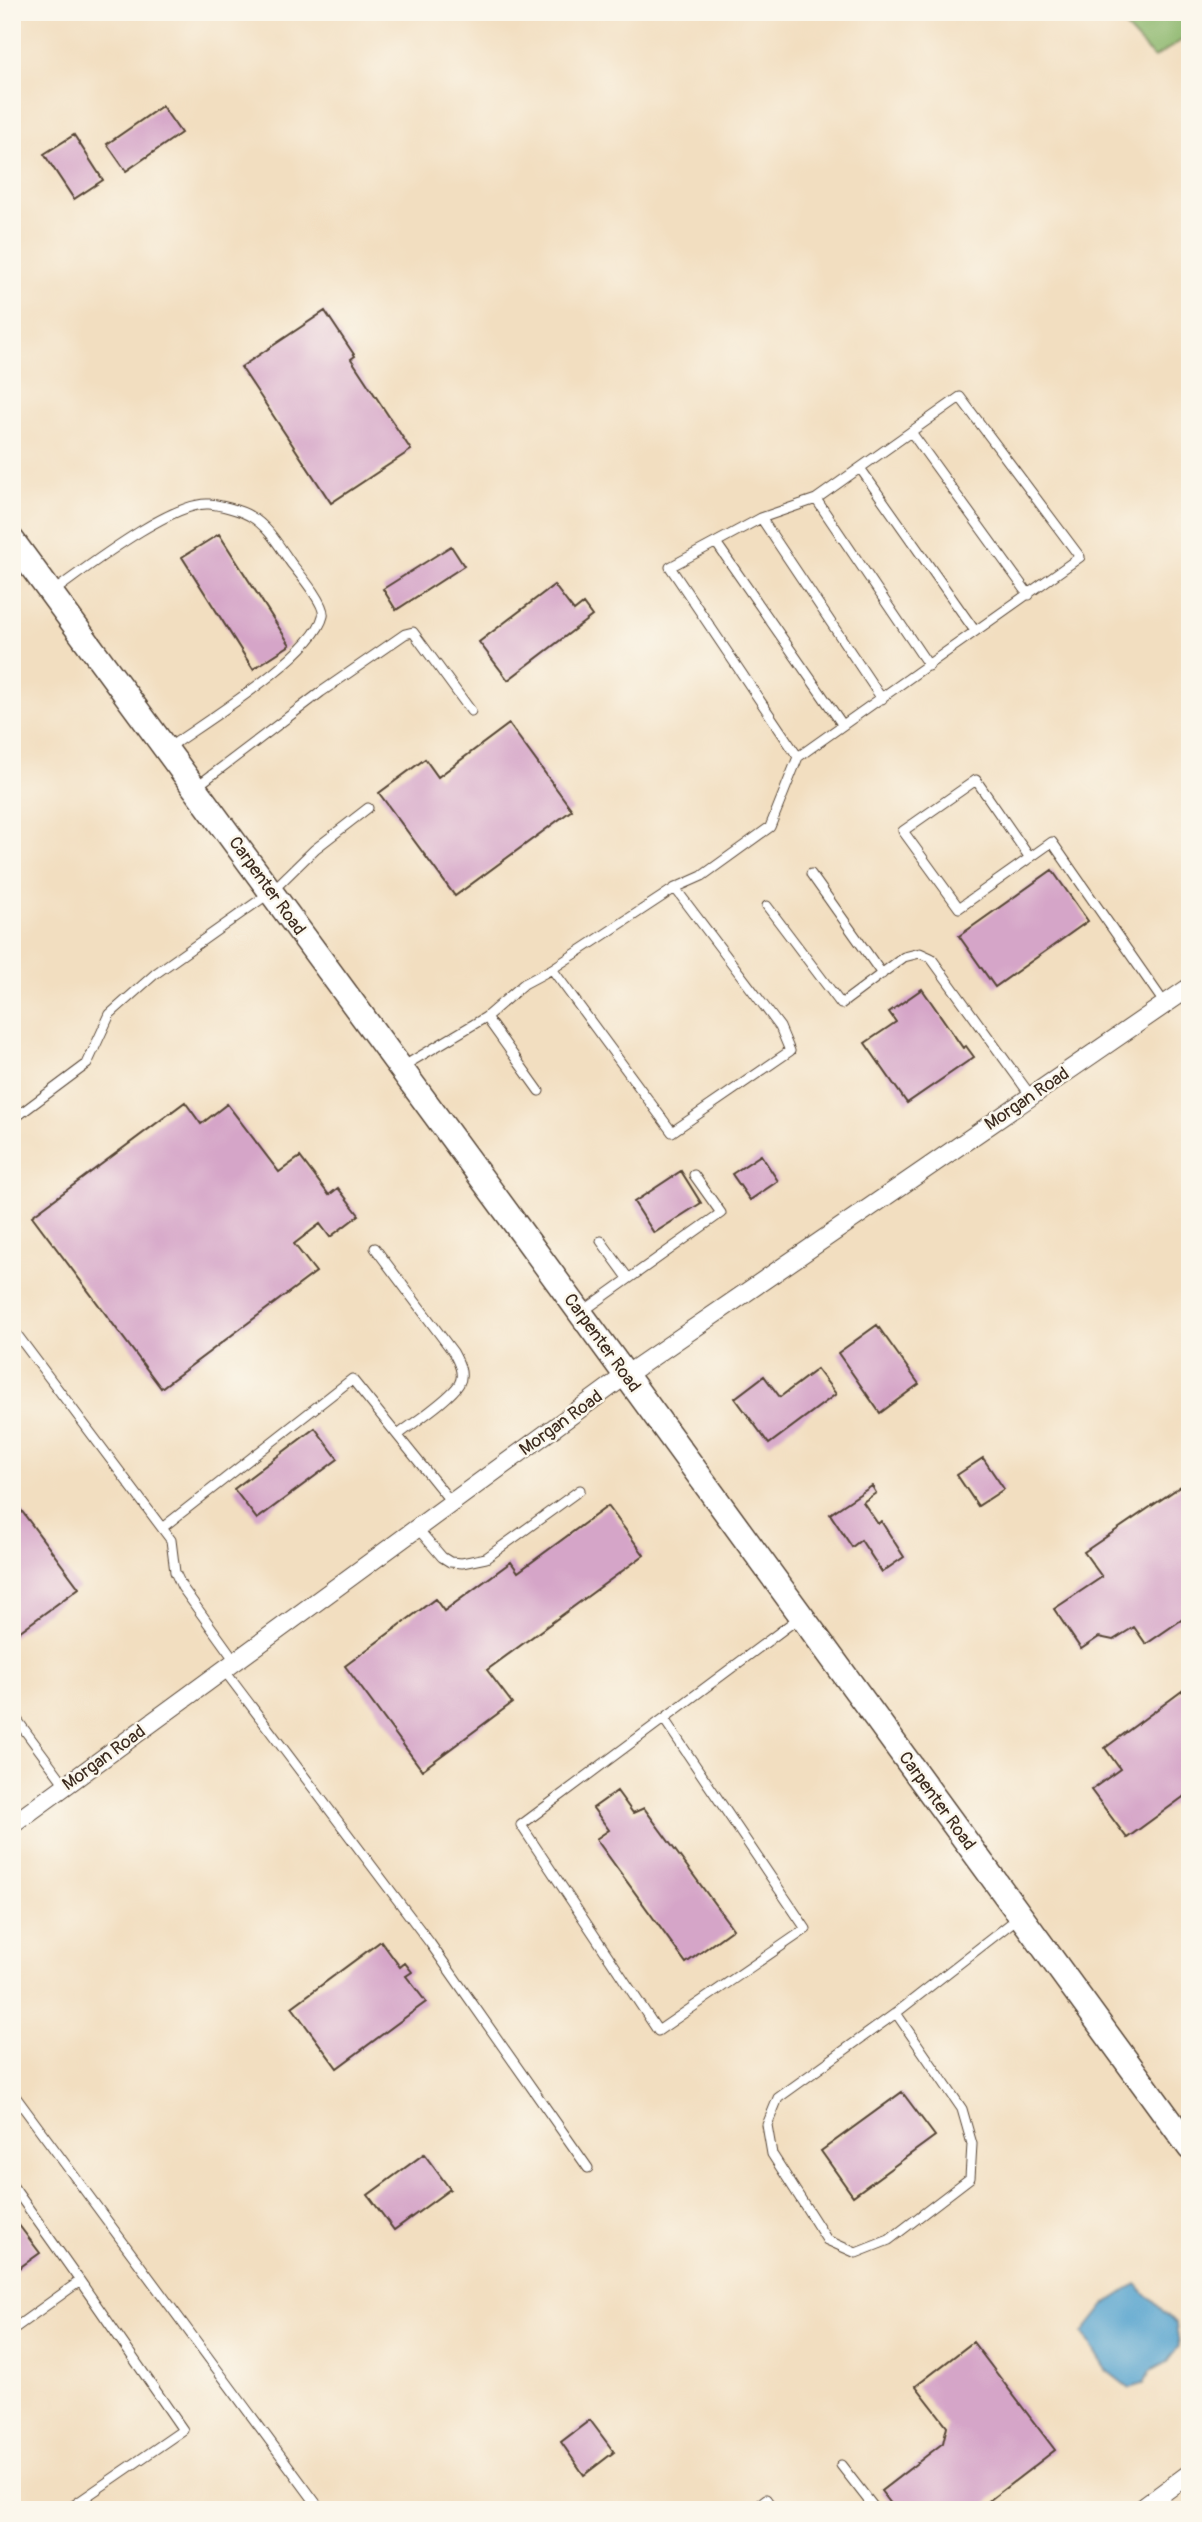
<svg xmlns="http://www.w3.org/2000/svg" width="1202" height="2522" font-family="Pangolin,sans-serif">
<rect width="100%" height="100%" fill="#fbf7ec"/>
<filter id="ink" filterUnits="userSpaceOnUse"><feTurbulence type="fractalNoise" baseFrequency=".0143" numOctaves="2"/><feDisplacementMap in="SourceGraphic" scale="14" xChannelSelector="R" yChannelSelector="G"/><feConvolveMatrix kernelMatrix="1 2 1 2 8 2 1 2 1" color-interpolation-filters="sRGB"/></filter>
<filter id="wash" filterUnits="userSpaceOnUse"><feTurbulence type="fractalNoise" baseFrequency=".00686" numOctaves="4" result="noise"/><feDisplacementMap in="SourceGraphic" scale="28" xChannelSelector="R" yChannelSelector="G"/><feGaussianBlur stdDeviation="1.57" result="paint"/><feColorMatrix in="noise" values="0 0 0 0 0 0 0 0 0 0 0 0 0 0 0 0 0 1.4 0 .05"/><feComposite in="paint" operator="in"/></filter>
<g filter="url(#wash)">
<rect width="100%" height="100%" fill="#f2dec0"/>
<path fill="#8eb86e" stroke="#647146" stroke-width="2" d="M1111 12H1190V35L1154 58Z"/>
<path fill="#54a3ce" stroke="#486676" stroke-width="2" d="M1136 2284 1176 2324 1179 2346 1167 2362 1150 2371 1144 2384 1129 2388 1106 2370 1083 2333 1106 2304Z"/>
<g id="blocks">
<path fill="#d5a5c8" d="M162 106 181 133 126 171 107 144Z
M74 135 103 180 74 199 44 154Z
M325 311 355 356 351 359 411 450 331 503 241 367Z
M219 534 290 645 253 669 182 557Z
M451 546 464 566 396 610 383 589Z
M554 585 574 611 583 604 592 616 508 680 479 642Z
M509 724 572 810 455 896 379 793 425 759 438 777Z
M1052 870 1088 921 995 987 959 936Z
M922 989 963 1048 966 1046 974 1057 907 1103 865 1043 896 1022 889 1012Z
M185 1102 201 1124 227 1104 279 1172 300 1157 329 1195 338 1188 359 1215 330 1237 320 1224 294 1244 316 1272 161 1388 32 1216Z
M761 1155 778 1181 750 1200 732 1174Z
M681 1171 701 1203 654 1233 634 1202Z
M877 1325 919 1384 880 1413 838 1353Z
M817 1369 836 1394 769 1444 735 1398 764 1376 780 1397Z
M315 1428 338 1459 257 1519 234 1489Z
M983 1458 1004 1489 978 1506 957 1475Z
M1190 1480V1614L1146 1644 1134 1627 1113 1640 1099 1637 1081 1649 1054 1609 1102 1577 1084 1552Z
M872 1486 876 1493 863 1502 878 1524 881 1521 904 1557 882 1572 861 1540 852 1547 830 1514Z
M12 1498 79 1588 12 1637Z
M608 1506 644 1555 487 1670 512 1703 422 1770 345 1666 435 1599 444 1611 511 1562 518 1572Z
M1190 1685V1792L1127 1838 1091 1790 1120 1769 1105 1748Z
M617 1791 633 1813 644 1808 733 1929 686 1963 596 1839 609 1830 593 1808Z
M381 1941 400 1967 405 1963 412 1972 406 1976 426 2002 337 2068 292 2007Z
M902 2092 935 2136 853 2196 821 2151Z
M424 2154 450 2189 394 2230 368 2195Z
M12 2216 40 2253 12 2273Z
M973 2342 1055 2450 977 2510H896L881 2491 943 2443 947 2426 916 2386Z
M590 2420 614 2452 584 2475 561 2442Z"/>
</g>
</g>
<g filter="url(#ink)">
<use href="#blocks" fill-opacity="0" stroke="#564536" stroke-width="2"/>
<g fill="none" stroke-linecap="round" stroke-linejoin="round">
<defs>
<path id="service" d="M911 432 1029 595
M860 468 975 631
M816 499 929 666
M761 518 670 567 798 757
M717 544 842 724
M54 591C85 569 172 501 209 504 220 505 240 510 250 516 268 526 279 546 291 563 299 573 326 605 323 616 314 655 203 723 168 748
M196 787 321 692 405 634 413 632 471 711
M1030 858 976 780 903 831 959 908 1052 842 1165 1004
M811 874 882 974
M767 906 841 1004 904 957 920 953 931 958 1031 1096
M552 969 672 1132 790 1051 780 1027 675 888
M486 1017 539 1091
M402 1067 486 1017 524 984 552 969 675 888 702 876 770 827 798 757 1080 557 960 397 816 499 761 518 882 699
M12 1120 87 1064 110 1014 155 974 271 892 315 849 368 808
M601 1241 628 1278
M375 1248 453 1352C458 1361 465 1374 459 1384 450 1399 413 1423 398 1435
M582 1312 721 1213 694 1175
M12 1328 171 1540 175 1572 182 1587 236 1662
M162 1528 352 1379 452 1503
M418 1529 442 1557 450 1562 462 1563 486 1558 580 1490
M224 1670 430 1943 588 2168
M12 1713 66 1786
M664 1719 806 1929 658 2031 521 1825 800 1617
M896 2013 962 2109 972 2144 970 2178 889 2240 856 2253 827 2240 772 2154 767 2125 778 2098 896 2013 1019 1917
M12 2092 321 2510
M12 2185 80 2281 12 2330
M841 2465 876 2510
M67 2510 183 2430 80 2281
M752 2510 766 2499 774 2510"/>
<path id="minor" d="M12 1825 626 1375 1190 987
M1140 2510 1190 2473"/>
<path id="secondary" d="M12 540 522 1233 1190 2148"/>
</defs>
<use href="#service" stroke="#564536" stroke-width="11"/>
<use href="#minor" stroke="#564536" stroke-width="20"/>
<use href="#secondary" stroke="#564536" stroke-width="27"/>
<use href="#service" stroke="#fff" stroke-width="9"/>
<use href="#minor" stroke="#fff" stroke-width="18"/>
<use href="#secondary" stroke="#fff" stroke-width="24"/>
</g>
</g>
<g text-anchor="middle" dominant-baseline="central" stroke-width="5" stroke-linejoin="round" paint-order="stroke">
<g font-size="18" fill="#3b2a1e" stroke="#fbf7ec">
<text transform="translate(267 886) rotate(54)">Carpenter Road</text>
<text transform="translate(1027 1099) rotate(-34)">Morgan Road</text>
<text transform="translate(602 1343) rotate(54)">Carpenter Road</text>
<text transform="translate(561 1423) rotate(-36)">Morgan Road</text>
<text transform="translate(104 1758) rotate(-36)">Morgan Road</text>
<text transform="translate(937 1801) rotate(54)">Carpenter Road</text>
</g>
</g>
<rect width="1202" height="2522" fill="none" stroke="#fbf7ec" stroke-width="42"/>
</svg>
